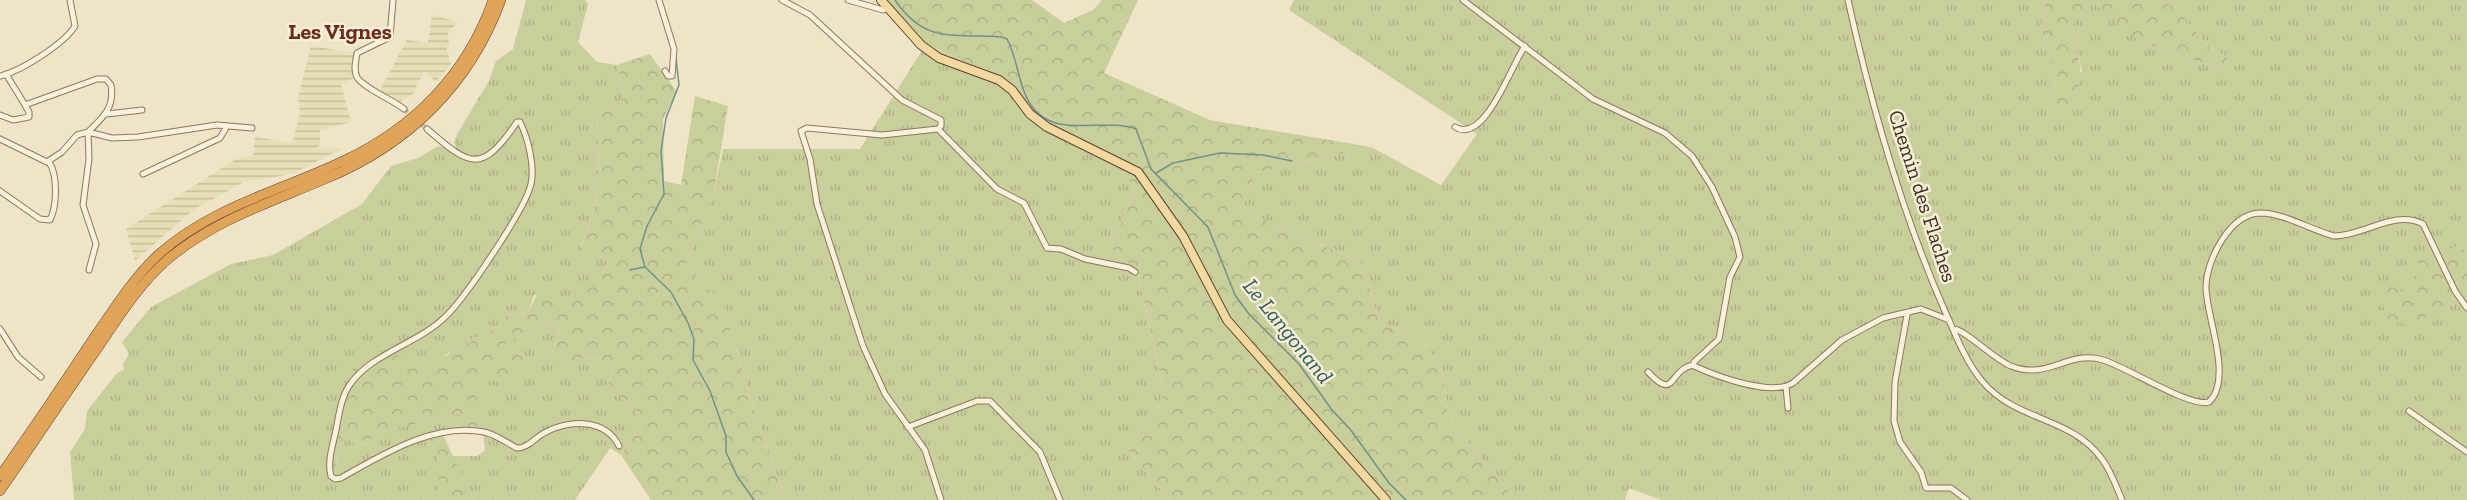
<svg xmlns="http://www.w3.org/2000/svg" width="2467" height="500" font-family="'Zilla Slab',serif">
<defs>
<pattern id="farmland-rules" width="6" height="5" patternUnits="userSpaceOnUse" patternTransform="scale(1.5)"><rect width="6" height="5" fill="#e6deb5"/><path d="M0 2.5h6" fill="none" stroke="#c6bf9b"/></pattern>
<pattern id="grass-tufts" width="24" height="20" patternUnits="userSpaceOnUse" patternTransform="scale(1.5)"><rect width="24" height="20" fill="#c9cf9b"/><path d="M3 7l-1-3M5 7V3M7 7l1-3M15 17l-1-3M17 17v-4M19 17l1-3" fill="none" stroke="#aeb285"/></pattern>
<pattern id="forest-crowns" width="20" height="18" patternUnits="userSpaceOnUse" patternTransform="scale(1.5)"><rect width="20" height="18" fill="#c9cf9b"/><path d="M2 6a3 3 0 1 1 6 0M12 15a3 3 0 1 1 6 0" fill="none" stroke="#aeb285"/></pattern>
</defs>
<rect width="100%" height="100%" fill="#f0e4c8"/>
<path fill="url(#farmland-rules)" d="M432 15 458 22 448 33 449 46H446L451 64 436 82 424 71 413 94 400 102 380 90 407 40 428 43Z
M311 46 355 53 354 78 341 84 351 122 320 130V145L316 149 343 148 292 174 244 182 193 210 135 261 126 229 236 159 253 156 255 137 292 143 300 113 298 97Z"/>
<path fill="url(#grass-tufts)" d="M526 0H585L588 4 578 42 597 62 617 65 624 101 597 111C599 166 603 197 580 248L608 261 598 286 561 299 534 295 528 312 508 314 488 335 473 338 469 344 455 346C436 372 381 373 351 376L339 401 326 470H336L337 452 347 435 356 448 384 431 456 414 462 415 456 427 433 431 425 441 434 446 439 461V500H74L70 452 85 429 87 411 117 373 124 370 123 364 129 354 122 342 151 307 231 264 273 255 362 204 391 166 418 158 438 146 457 150 454 142 457 134 489 81 496 61 513 49Z
M1294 0H2045L2041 28 2055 73 2053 115 2082 71 2071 27 2092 0 2139 41 2221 70 2228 58 2208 46 2176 8 2155 0H2467V500H1661L1629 488 1625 500H1516L1453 424 1452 414 1447 410 1441 366 1419 337 1380 323 1361 262 1240 210 1256 173 1371 147 1441 185 1477 134 1289 10Z
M926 44 968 64 1052 120 1098 140 1135 189 1110 248 1137 270 1165 396 1128 451 1170 500H785L750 396 723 305 686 264 714 192 723 149H860Z
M549 323 560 331 551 356 566 363 583 358 615 361 609 384 643 421 621 455 610 448 575 500H474L452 456H477L485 450 477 374 523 355 500 351 498 346Z"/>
<path fill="url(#forest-crowns)" d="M879 0H1032L1064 23 1093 10 1102 0H1138L1104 73 1210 120 1371 147 1256 173 1240 210 1361 262 1380 323 1419 337 1441 366 1447 410 1452 414 1453 424 1516 500H1170L1128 451 1165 396 1137 270 1110 248 1135 189 1098 140 1052 120 968 64 917 39Z
M2045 0H2155L2176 8 2208 46 2228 58 2221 70 2139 41 2092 1 2071 27C2083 76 2087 78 2062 124L2053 115 2055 73 2041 28Z
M650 54 677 92 663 119 664 181 681 185 695 96 728 106 714 192 686 264 723 305 750 396 785 500H651L621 455 643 421 609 384 615 361 583 358 566 363 551 357 560 331 549 323 499 346 500 351 523 355 533 362 510 387 478 374 484 430 442 433 474 500H439V461L434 446 424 441 433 431 456 427 461 415 456 414 385 431 356 448 347 435 337 452 336 470 326 471 339 401 351 376 354 361H372L392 349 411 369 448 355 454 346 469 344 473 338 488 335 508 314 528 312 541 287 561 299 598 285 608 261 580 249C603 197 599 166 597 111L624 101 617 65Z
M2460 244 2467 256V308L2455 291 2442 254Z
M2432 249 2454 298 2415 324 2390 323 2377 292 2380 281 2402 292 2423 272 2417 260Z"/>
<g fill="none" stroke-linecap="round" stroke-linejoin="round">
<path stroke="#6f938a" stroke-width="1.5" d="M895 0C919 35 940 36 980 36 988 37 999 35 1007 39 1018 59 1018 86 1031 105 1053 140 1104 117 1136 129L1151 169 1208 227 1235 295 1249 314 1299 364 1332 410 1350 429 1389 483 1406 500
M676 58 679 85 666 118 661 151 664 194 647 226 640 249 645 267 671 292 688 323 694 339 693 360 710 391 726 436V452L737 476 754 500
M1156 173 1173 163 1220 153 1263 155 1292 161
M630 270 644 267"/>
<path stroke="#ccc0a6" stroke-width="5" stroke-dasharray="5 2.5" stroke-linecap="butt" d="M404 109 427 129"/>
<defs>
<path id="minor" d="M393 0 390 37 357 53C356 61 353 70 357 77 362 87 393 100 404 109
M659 0 674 49 672 76H668L665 71
M782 0 810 15 902 100 941 120V126L938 129
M848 0 883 10 888 7
M1463 0 1593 99 1665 133 1692 156 1712 187 1735 237 1740 257 1730 277 1719 339 1694 362V366C1716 376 1771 397 1793 383L1842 340 1883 318 1921 309 1949 320
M1848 0C1871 104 1901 211 1944 309 1955 333 1965 361 1982 381 2016 422 2071 416 2102 459 2111 471 2116 486 2122 500
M6 74 25 105 97 79H106L111 85C115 107 103 118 88 132L89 159 83 205 96 244 89 270
M0 76C21 71 64 44 75 26L70 0
M107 114 142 110
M0 115 13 120 29 117V112L25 105
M1455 127C1485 145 1511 65 1525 46
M427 129C470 166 481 175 517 122H520C528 138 535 166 531 184 526 208 464 300 444 318 418 343 372 354 351 383 341 396 339 415 336 430 333 444 327 462 331 476L335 479 341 478C382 455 434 422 484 432 495 434 507 443 517 448 529 448 535 437 546 432 570 420 605 418 619 446
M938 129 882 135 807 128 801 131 810 159 817 204 863 346 885 394 925 450 941 500
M938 129 997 189 1024 203 1047 248 1061 249 1085 259 1129 268 1135 272
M0 139 47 162 62 152 77 135 88 132 112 138 138 137 217 125 252 128
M143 174 220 138 227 126
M0 191 40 219 50 220C57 206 58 175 49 162
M1907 315 1895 382 1894 421 1900 442 1921 472 1926 488H1951L1967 500
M0 329 18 357 41 377
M1954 329C1964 329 1995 360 2011 366 2048 381 2069 349 2103 360 2127 367 2190 408 2209 402 2234 378 2205 314 2206 286 2207 259 2230 214 2260 213 2284 213 2311 230 2334 236 2364 236 2395 209 2423 224L2455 291 2467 308
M1648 372C1676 402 1668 370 1693 365
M1786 387 1788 408
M2409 411 2467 452
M908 427 977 401H990L1040 452 1060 500"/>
<path id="primary" d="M881 0 921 45 939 58 999 80 1012 90 1030 114 1047 127 1138 172 1183 236 1227 320 1386 500"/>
<path id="motorway" d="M0 476C30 433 60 389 89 345 110 315 131 280 158 255 211 207 280 191 343 161 414 128 467 74 493 0
M0 491C32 445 63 398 95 352 117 320 138 285 168 259 215 220 269 203 325 179 408 145 470 85 501 0"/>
</defs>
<use href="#minor" stroke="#8d765c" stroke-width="7"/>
<use href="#primary" stroke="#5b4430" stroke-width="10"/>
<use href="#motorway" stroke="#5b4430" stroke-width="10"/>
<use href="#minor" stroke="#faf1dc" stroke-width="5"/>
<use href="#primary" stroke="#f3d9a0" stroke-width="8"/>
<use href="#motorway" stroke="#e0a458" stroke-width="9"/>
</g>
<g text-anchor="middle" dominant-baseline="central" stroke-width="5" stroke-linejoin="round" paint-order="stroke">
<g font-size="21" fill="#3d2e20" stroke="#f7eed8">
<text transform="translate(1923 196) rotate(72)">Chemin des Flaches</text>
</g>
<g font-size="22" font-weight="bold" fill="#6b2e1e" stroke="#f7eed8">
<text x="340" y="31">Les Vignes</text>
</g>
<g font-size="22" font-style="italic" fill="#2f5d5a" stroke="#f7eed8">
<text transform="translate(1288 331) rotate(51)">Le Langonand</text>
</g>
</g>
</svg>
